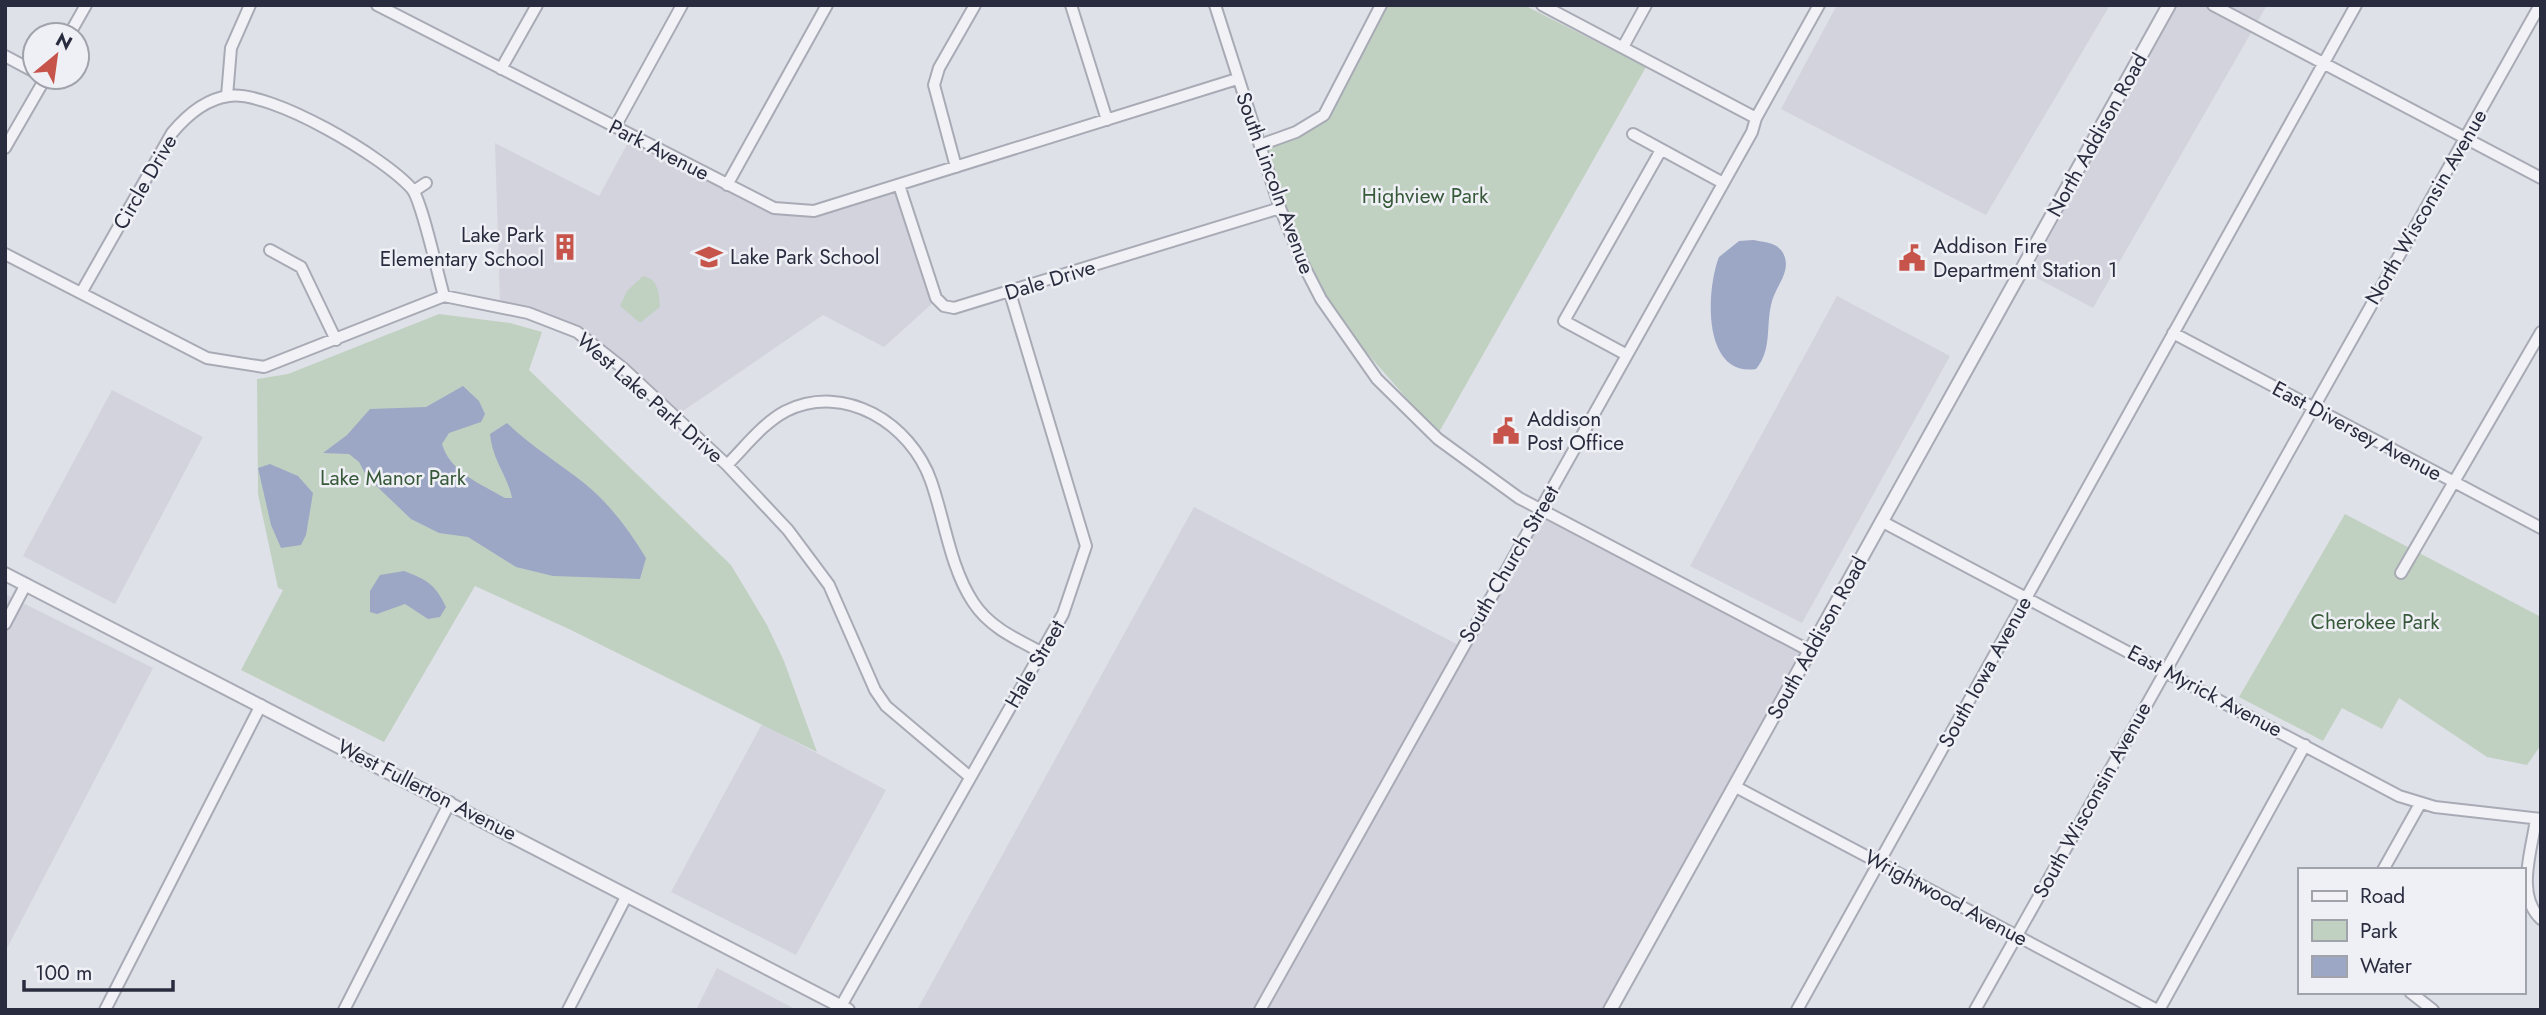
<svg xmlns="http://www.w3.org/2000/svg" width="2546" height="1015" font-family="Jost,sans-serif">
<rect width="100%" height="100%" fill="#dfe1e8"/>
<path fill="#d2d3dd" d="M1837 5H2110L1986 215 1781 109Z
M2178 5H2267L2093 308 2029 274Z
M630 139 772 211 814 213 897 189 935 301 884 347 823 315 677 415 598 342 570 325 500 305 495 143 599 196Z
M1837 296 1950 356 1802 623 1690 566Z
M112 390 203 437 115 604 23 556Z
M1194 507 1466 649 1541 515 1803 652 1604 1010H917Z
M5 594 153 668 5 952Z
M762 724 886 790 796 955 671 892Z
M717 968 797 1010H696Z"/>
<path fill="#c1d1c1" d="M1388 5H1524L1646 67 1438 434 1344 327 1304 256 1265 148 1319 125 1335 104Z
M643 276C659 279 659 294 660 307L640 323 620 306 627 291Z
M439 314 510 323 542 332 529 370 731 565 767 625 784 661 817 752 571 630 475 586 384 742 241 670 283 590 278 588 258 494 257 379 288 374Z
M2345 514 2541 617V745L2527 765 2487 757 2399 698 2382 729 2342 708 2323 741 2239 697Z"/>
<path fill="#9ca7c6" d="M1753 240C1763 242 1777 242 1783 253 1793 272 1774 287 1771 305 1766 327 1772 350 1756 369 1702 377 1706 290 1719 257L1739 241Z
M463 386 479 401 485 414 481 422 449 433 442 444C450 472 481 484 505 498H512C507 474 493 462 490 434L507 423C531 446 559 463 584 483 609 503 630 531 646 558L640 579 553 576 516 567 468 537 439 533 411 519 367 477 359 462 349 454 323 453 347 435 370 409 426 407Z
M270 464 298 476 313 493 306 535 301 545 281 548 271 525 258 468Z
M404 571C426 579 436 585 446 607L440 617 428 619 405 604 377 614 370 612V591L380 575Z"/>
<g fill="none" stroke-linecap="round" stroke-linejoin="round">
<defs>
<path id="minor" d="M377 5 774 208 814 211 1237 79
M1071 5 1107 120
M1215 5 1280 208 1303 264 1321 299 1377 379 1438 439 1519 498 1810 651
M1542 5 1756 118
M2213 5 2541 178
M69 35 86 5
M1623 47 1646 5
M5 56 35 72
M501 69 537 5
M227 96 231 48 250 5
M615 127 682 5
M1633 134 1723 183
M1260 145 1296 132 1324 115 1381 5
M5 148 46 77
M956 167 934 85 939 68 975 5
M727 185 827 5
M899 185 936 298 944 306 954 308 1280 208
M414 191 426 183
M270 250 301 267 336 340
M5 254 207 358 264 367 444 296 528 313 577 332 624 369 727 465 788 530 829 585 875 690 886 706 970 777
M81 293 172 133C187 115 205 99 229 96 271 90 384 157 412 189 422 201 438 276 444 296
M2173 333 2541 528
M1627 355 1564 321 1661 150
M727 465C745 447 763 423 786 411 845 382 911 424 931 481 945 521 950 567 973 602 989 627 1016 639 1041 652
M1881 521 2399 796 2435 807 2541 819
M2401 573 2541 332
M5 624 26 584
M1734 786 2157 1010
M2536 819C2532 850 2515 895 2541 919
M2383 870 2420 804
M2410 992 2433 1010
M841 1006 1063 614 1086 546 1010 293
M105 1010 261 705
M344 1010 450 802
M568 1010 627 895
M1260 1010 1752 132 1756 118 1819 5
M1797 1010 2356 5
M1975 1010 2540 5
M2159 1010 2305 745"/>
<path id="tertiary" d="M5 574 848 1010
M1610 1010 2169 5"/>
</defs>
<use href="#minor" stroke="#a8abb5" stroke-width="14"/>
<use href="#tertiary" stroke="#a8abb5" stroke-width="16"/>
<use href="#minor" stroke="#f2f2f6" stroke-width="10"/>
<use href="#tertiary" stroke="#f2f2f6" stroke-width="12"/>
</g>
<defs>
<symbol id="building-bare" viewBox="-9 -9 18 18"><path d="M-4-6H4V6H1V3H-1V6H-4ZM-2.5-4.3h1.7v1.8h-1.7ZM.8-4.3h1.7v1.8H.8ZM-2.5-1h1.7V.8h-1.7ZM.8-1h1.7V.8H.8Z" fill="#c6544b" stroke="#eff0f5" stroke-width="2.5" paint-order="stroke"/></symbol>
<symbol id="school-bare" viewBox="-9 -9 18 18"><path d="M0-5L7-2L0 1L-7-2ZM-4 1L0 2.5L4 1V4Q0 6-4 4Z" fill="#c6544b" stroke="#eff0f5" stroke-width="2.5" paint-order="stroke"/></symbol>
<symbol id="civic-bare" viewBox="-9 -9 18 18"><path d="M-.6-6.5H3V-4.5H.6V-3L4-1V1h2V6H-6V1h2V-1L-.6-3ZM-1.2 2.5V6h2.4V2.5Z" fill="#c6544b" stroke="#eff0f5" stroke-width="2.5" paint-order="stroke"/></symbol>
</defs>
<g fill-rule="evenodd">
<use href="#building-bare" x="546" y="228" width="38" height="38"/>
<use href="#school-bare" x="690" y="238" width="38" height="38"/>
<use href="#civic-bare" x="1893" y="239" width="38" height="38"/>
<use href="#civic-bare" x="1487" y="412" width="38" height="38"/>
</g>
<g text-anchor="middle" dominant-baseline="central" stroke-width="5" stroke-linejoin="round" paint-order="stroke">
<g font-size="21" fill="#292c3e" stroke="#eff0f5">
<text transform="translate(2097 135) rotate(-61)">North Addison Road</text>
<text transform="translate(659 150) rotate(27)">Park Avenue</text>
<text transform="translate(145 182) rotate(-60)">Circle Drive</text>
<text transform="translate(1275 183) rotate(70)">South Lincoln Avenue</text>
<text transform="translate(2426 207) rotate(-60)">North Wisconsin Avenue</text>
<text transform="translate(1050 280) rotate(-17)">Dale Drive</text>
<text transform="translate(650 398) rotate(41)">West Lake Park Drive</text>
<text transform="translate(2357 431) rotate(28)">East Diversey Avenue</text>
<text transform="translate(1509 564) rotate(-60)">South Church Street</text>
<text transform="translate(1817 638) rotate(-61)">South Addison Road</text>
<text transform="translate(1035 664) rotate(-60)">Hale Street</text>
<text transform="translate(1985 672) rotate(-61)">South Iowa Avenue</text>
<text transform="translate(2205 691) rotate(28)">East Myrick Avenue</text>
<text transform="translate(427 790) rotate(27)">West Fullerton Avenue</text>
<text transform="translate(2092 800) rotate(-61)">South Wisconsin Avenue</text>
<text transform="translate(1946 898) rotate(28)">Wrightwood Avenue</text>
</g>
<g font-size="21" fill="#375939" stroke="#eff0f5">
<text x="1425" y="196">Highview Park</text>
<text x="393" y="478">Lake Manor Park</text>
<text x="2375" y="622">Cherokee Park</text>
</g>
<g font-size="21" fill="#292c3e" stroke="#eff0f5" text-anchor="start">
<text x="544" y="235" text-anchor="end">Lake Park<tspan x="544" dy="24">Elementary School</tspan></text>
<text x="1933" y="246">Addison Fire<tspan x="1933" dy="24">Department Station 1</tspan></text>
<text x="730" y="257">Lake Park School</text>
<text x="1527" y="419">Addison<tspan x="1527" dy="24">Post Office</tspan></text>
</g>
</g>
<rect width="2546" height="1015" fill="none" stroke="#292c3e" stroke-width="14"/>
<rect x="2298" y="868" width="228" height="126" fill="#eff0f5" stroke="#a0a2ac" stroke-width="2"/>
<rect x="2312" y="891" width="35" height="10" fill="#f2f2f6" stroke="#a0a2ac" stroke-width="2"/>
<text x="2360" y="903" font-size="21" fill="#292c3e">Road</text>
<rect x="2312" y="920" width="35" height="21" fill="#c1d1c1" stroke="#a0a2ac" stroke-width="2"/>
<text x="2360" y="938" font-size="21" fill="#292c3e">Park</text>
<rect x="2312" y="956" width="35" height="21" fill="#9ca7c6" stroke="#a0a2ac" stroke-width="2"/>
<text x="2360" y="973" font-size="21" fill="#292c3e">Water</text>
<g transform="translate(56 56) rotate(29)"><circle r="33" fill="#eff0f5" stroke="#a0a2ac" stroke-width="2"/>
<path d="M0-5L12 26L0 18L-12 26Z" fill="#c6544b"/>
<text y="-10" font-size="19" font-weight="bold" text-anchor="middle" fill="#292c3e">N</text>
</g>
<path d="M24 980v10h149v-10" fill="none" stroke="#292c3e" stroke-width="3.5"/>
<text x="35" y="980" font-size="21" fill="#292c3e" stroke="#eff0f5" stroke-width="5" paint-order="stroke">100 m</text>
</svg>
